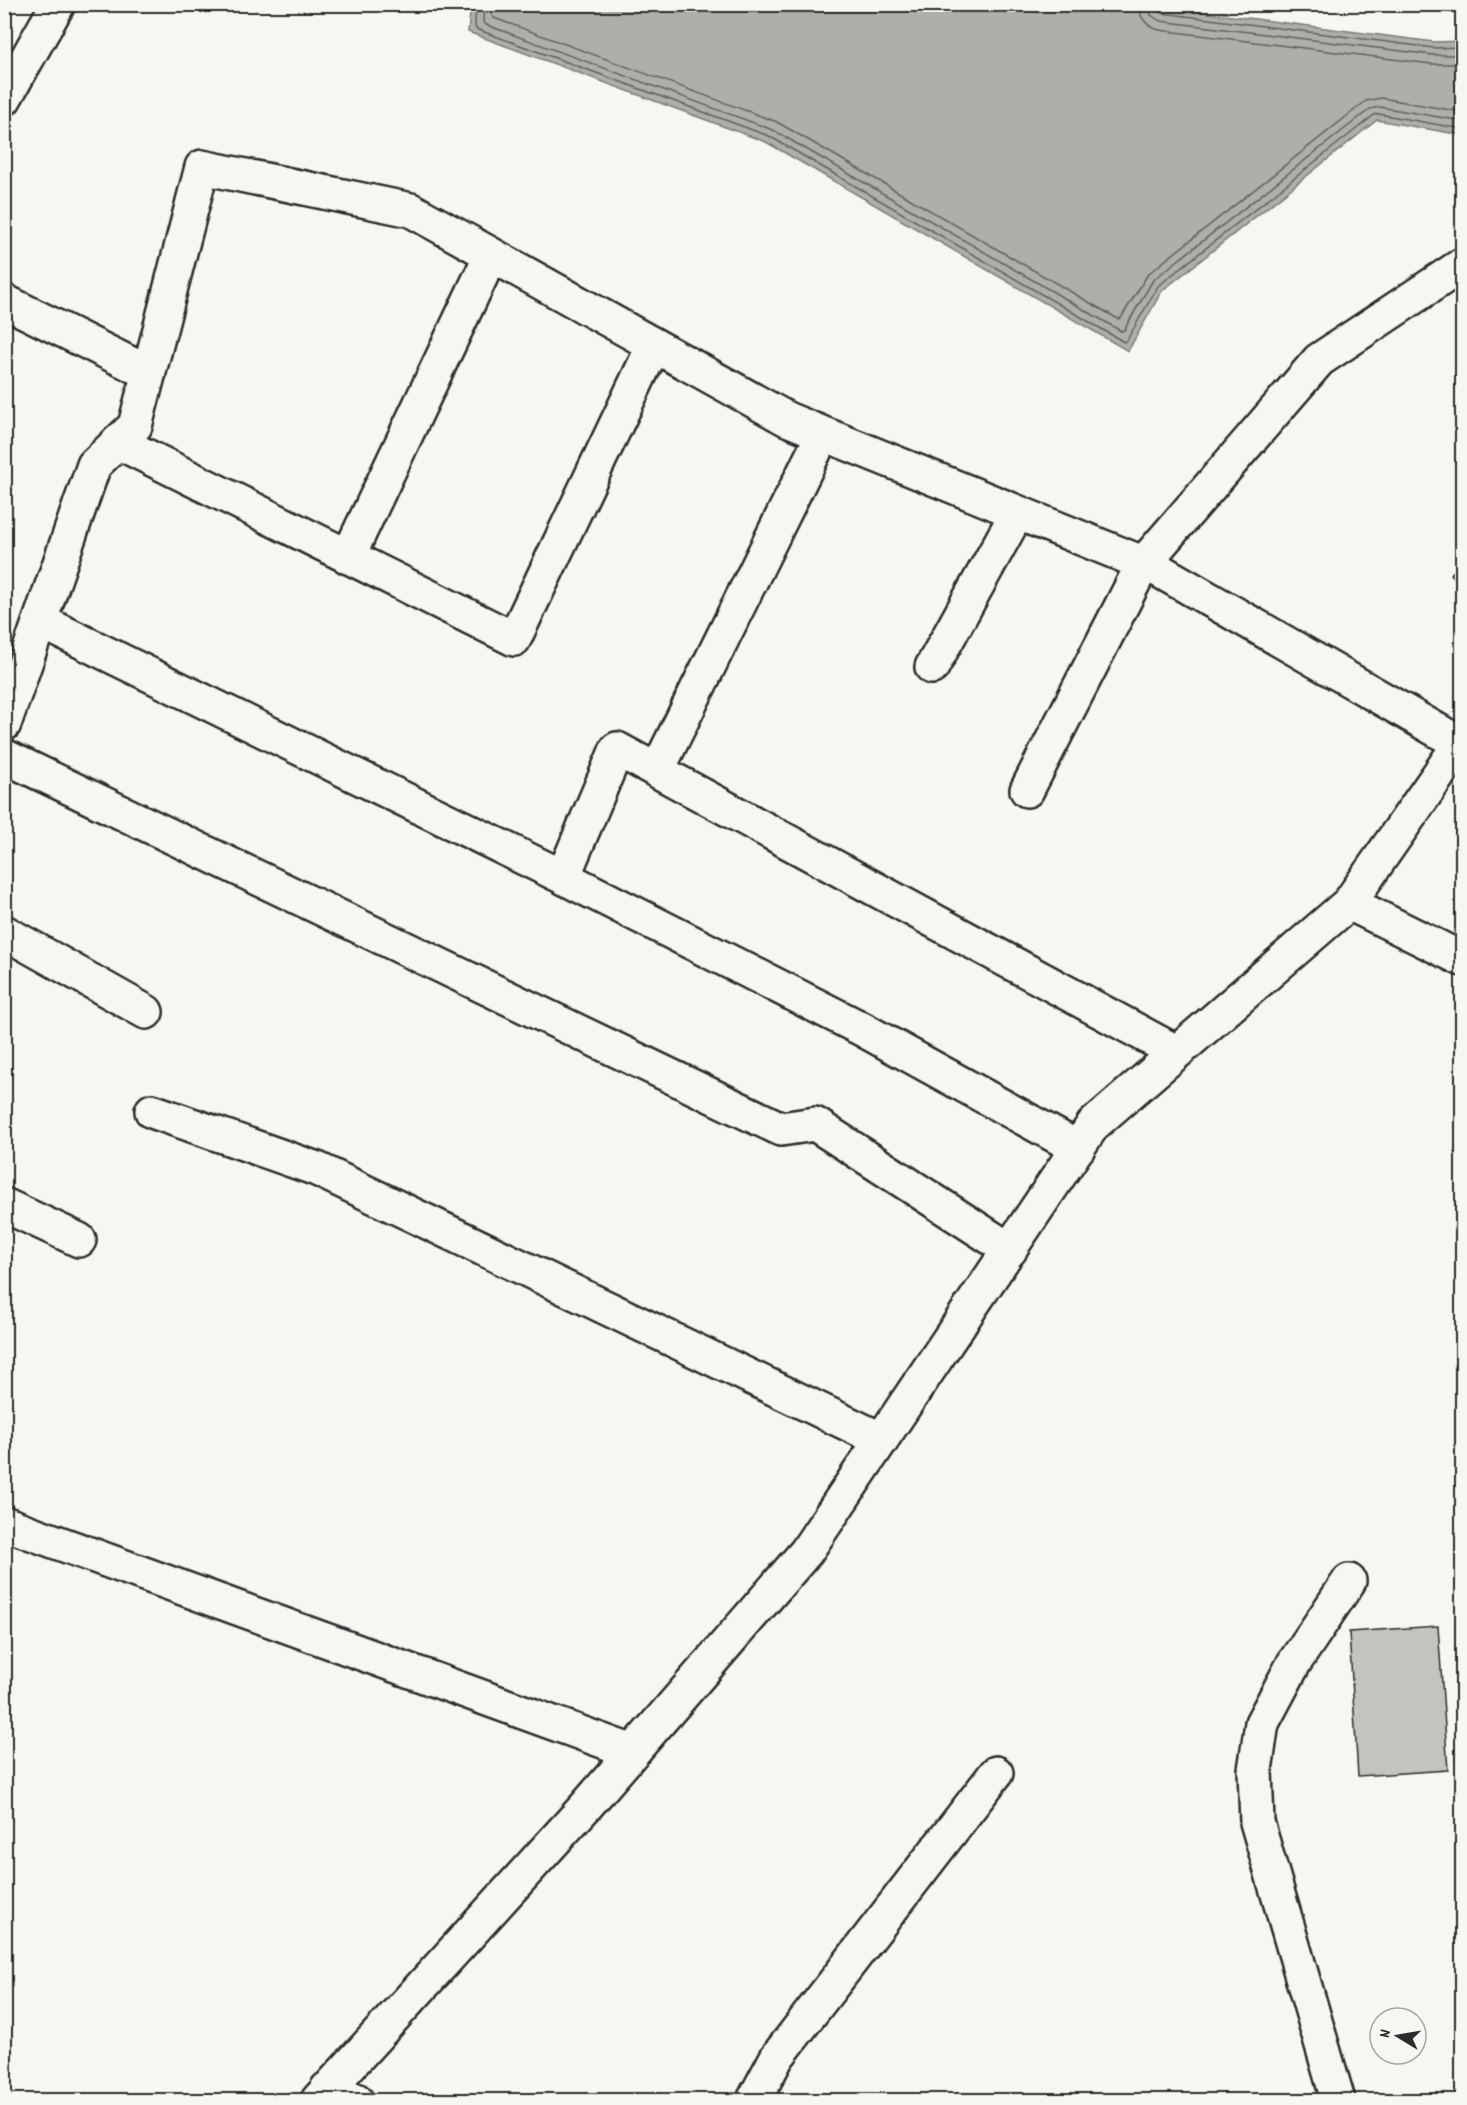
<svg xmlns="http://www.w3.org/2000/svg" width="1467" height="2105" font-family="Dekko,sans-serif">
<rect width="100%" height="100%" fill="#f6f6f2"/>
<filter id="ink" filterUnits="userSpaceOnUse"><feTurbulence type="fractalNoise" baseFrequency=".0167" numOctaves="2"/><feDisplacementMap in="SourceGraphic" scale="12" xChannelSelector="R" yChannelSelector="G"/><feConvolveMatrix kernelMatrix="1 2 1 2 8 2 1 2 1" color-interpolation-filters="sRGB"/></filter>
<g filter="url(#ink)">
<path fill="#aeaeab" stroke="#7a7a78" stroke-width="1.5" d="M471 4H1139L1434 42 1462 41V135L1377 120 1162 291 1128 351 766 142 468 32Z"/>
<g fill="none" stroke-linecap="round" stroke-linejoin="round">
<path stroke="#5f5f5e" stroke-width="1.5" d="M476 4 475 26 476 29 769 136 1124 342 1127 340 1158 286 1374 115 1379 114 1462 129
M484 4 483 21 484 24 773 130 1121 331 1124 330 1153 280 1370 109 1380 107 1462 121
M493 4 492 16 494 18 777 122 1118 319 1121 318 1148 274 1366 101 1381 98 1462 112
M1139 4C1139 18 1146 26 1159 30L1432 64H1462
M1148 4 1151 15 1160 21 1433 55H1462
M1156 4 1157 10 1162 13 1434 48 1462 47"/>
</g>
<path fill="#c3c3c0" stroke="#2b2b2b" stroke-width="1.5" d="M1462 562V586L1451 574Z
M1438 1626 1448 1770 1358 1776 1349 1632Z"/>
<g fill="none" stroke-linecap="round" stroke-linejoin="round">
<defs>
<path id="street" d="M4 99 58 4
M4 301 149 373
M118 442 514 639 654 345
M348 557 491 255
M40 621 563 877 617 749 1176 1052
M932 667 1017 513
M4 724 94 465 135 426 202 167 411 210 787 419 1155 568 1461 744
M4 756 781 1129 815 1124 1010 1250
M657 771 823 434
M1027 790 1143 564 1319 360 1462 265
M563 877 862 1029 1078 1148
M1349 903 1462 959
M4 932 146 1012
M152 1111 317 1169 882 1440
M4 1205 79 1240
M4 1523 633 1752
M327 2089 356 2100
M318 2100 586 1806 806 1552 1093 1125 1349 903 1462 741
M754 2100 777 2057 996 1773
M1338 2100 1257 1822 1255 1770 1262 1723 1294 1663 1349 1581"/>
</defs>
<use href="#street" stroke="#2b2b2b" stroke-width="38"/>
<use href="#street" stroke="#f6f6f2" stroke-width="33"/>
</g>
</g>
<rect width="1467" height="2105" fill="none" stroke="#f6f6f2" stroke-width="24"/>
<rect x="12" y="12" width="1443" height="2081" fill="none" stroke="#2b2b2b" stroke-width="2" filter="url(#ink)"/>
<g transform="translate(1398 2036) rotate(281)"><circle r="28" fill="#f6f6f2" stroke="#a5a5a2" stroke-width="1.5"/>
<path d="M0-4.5L10 22L0 15L-10 22Z" fill="#2b2b2b"/>
<text y="-9" font-size="16" font-weight="bold" text-anchor="middle" fill="#2b2b2b">N</text>
</g>
</svg>
